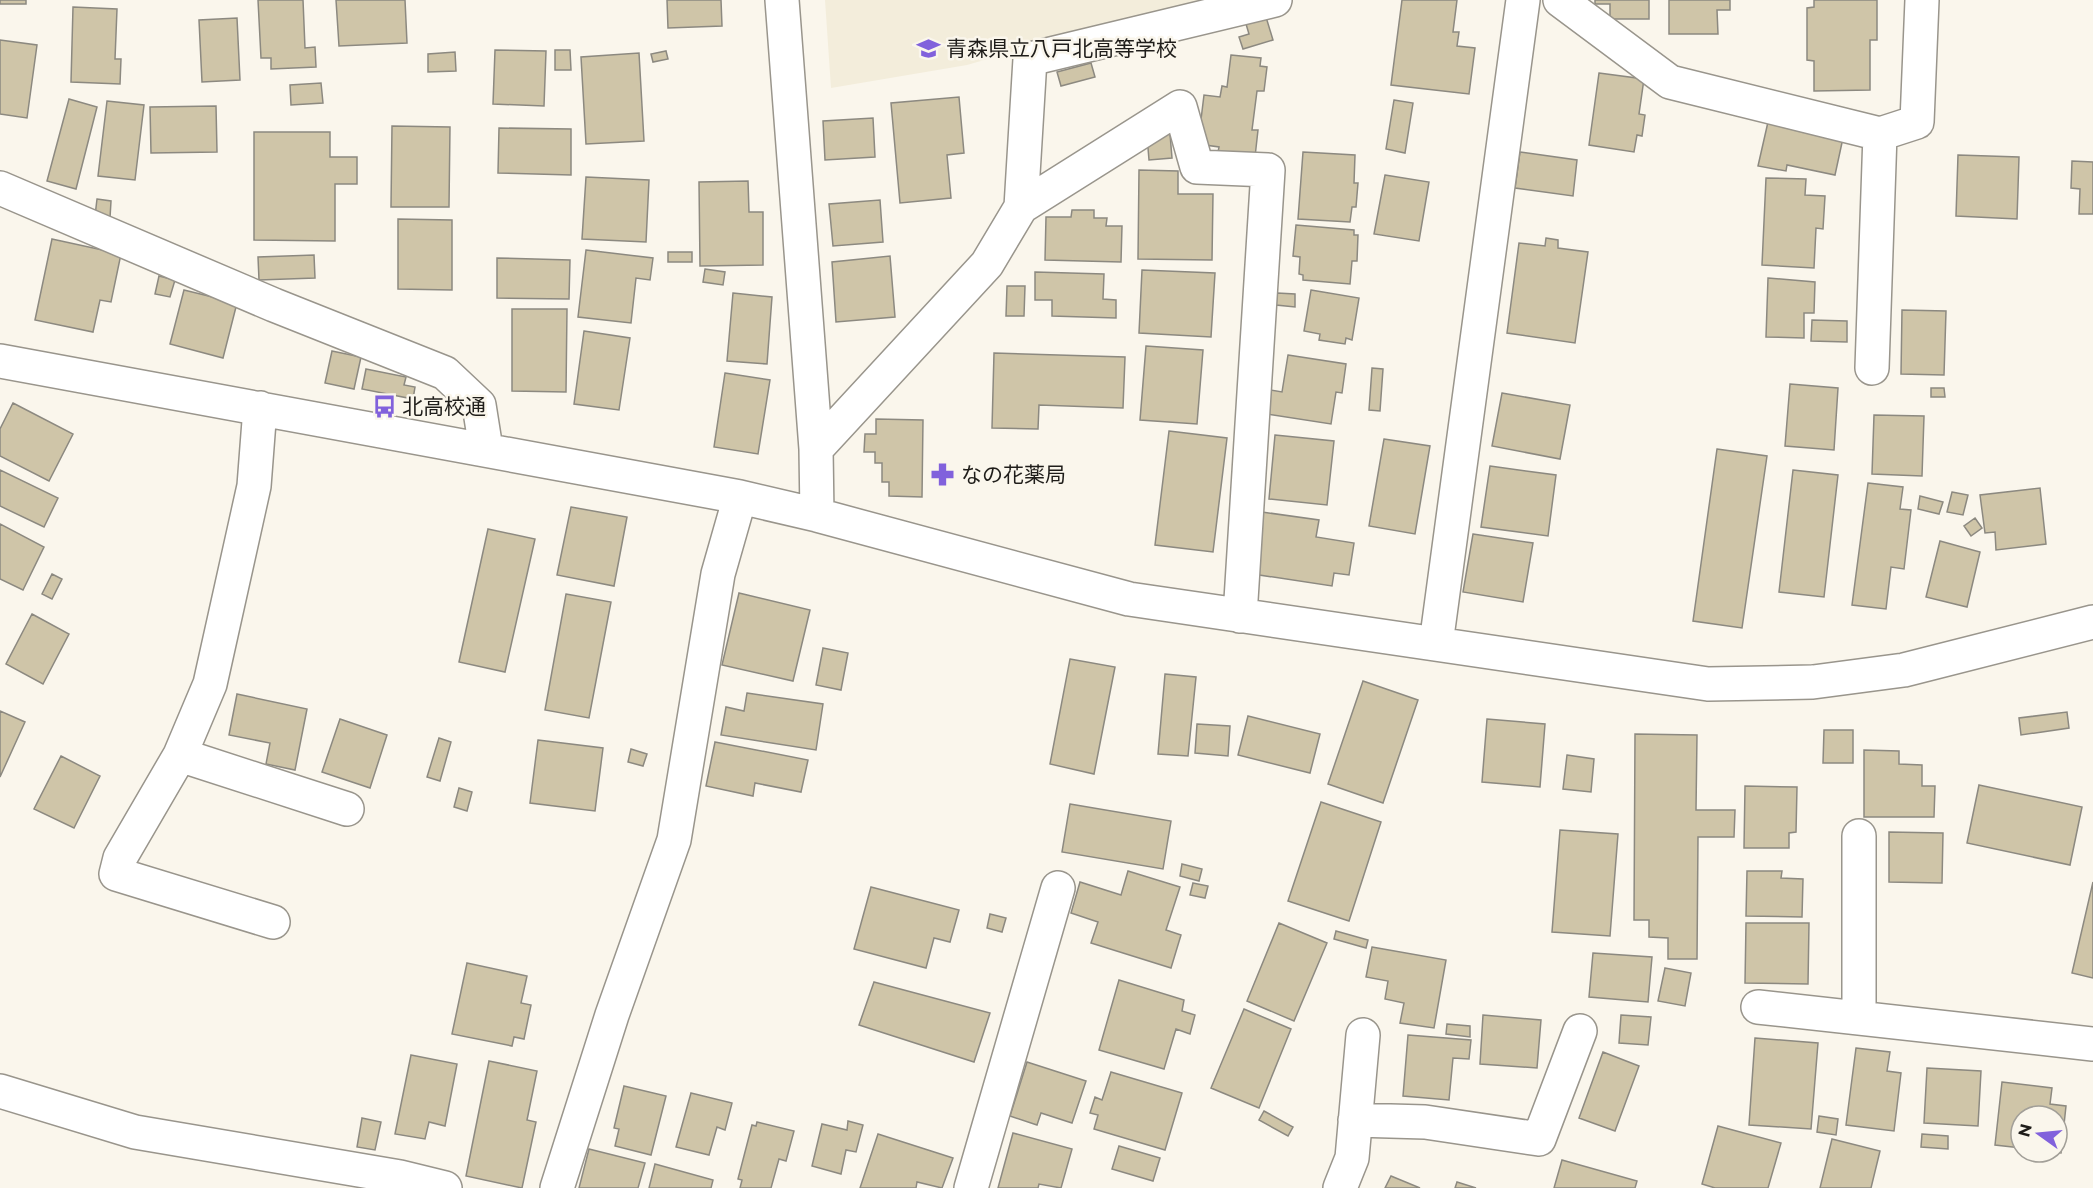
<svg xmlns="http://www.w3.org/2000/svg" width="2093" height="1188" font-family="Montserrat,'Noto Sans JP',sans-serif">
<rect width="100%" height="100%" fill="#faf6ec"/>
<path fill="#f3eddb" d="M825 0H1212L1088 30 967 65 831 88Z"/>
<path fill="#cfc5a8" stroke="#8c8980" stroke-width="1.5" d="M0 0H26V4H0Z
M258 0H303L305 48 315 47 316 67 271 69V58H261Z
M336 0H405L407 43 339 46Z
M667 0H721L722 26 668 28Z
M1402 0H1457L1453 32H1459L1457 46 1475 48 1469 94 1391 85Z
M1595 0H1649V19H1610V4H1595Z
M1669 0H1730V10H1717L1718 34H1669Z
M1814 0H1877V40H1870V90L1814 91V61L1807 60V8L1814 7Z
M73 7 117 9 115 59H121L120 84 71 82Z
M1266 17 1273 40 1243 49 1239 37 1249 34 1246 24Z
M237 18 240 80 202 82 199 20Z
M0 40 37 45 27 118 0 114Z
M495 50 546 51 544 106 493 104Z
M555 50H570L571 70H555Z
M666 51 668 59 653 62 651 54Z
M455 52 456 71 428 72V54Z
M639 53 644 141 586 144 581 57Z
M1231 55 1261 58 1260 66 1267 67 1264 91H1257L1252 130H1258L1255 157 1218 152 1219 147 1198 144 1204 95 1220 97 1222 86 1227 87Z
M1091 63 1095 77 1061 86 1057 72Z
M1599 73 1644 79 1639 114 1645 115 1642 136 1637 135 1634 152 1589 145Z
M321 83 323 103 291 105 290 85Z
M959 97 964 153 947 155 951 198 900 203 891 103Z
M69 99 97 107 76 189 47 181Z
M1394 100 1413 103 1405 153 1386 149Z
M107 101 144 105 135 180 98 176Z
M216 106 217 152 151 153 150 107Z
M873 118 875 157 825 160 823 121Z
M1768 122 1843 138 1835 175 1787 165 1786 171 1758 166Z
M392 126 450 127 449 207H391Z
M499 128 571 129V175L498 173Z
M254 132H330V157H357V184H335V241L254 240Z
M1170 134 1172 158 1149 160 1147 136Z
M1303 152 1355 155 1354 183H1358L1356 207H1352L1350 222 1298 219Z
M1520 152 1577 160 1573 196 1515 188Z
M1958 155 2019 157 2017 219 1956 216Z
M2072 161 2093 162V214H2079L2080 189 2071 188Z
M1139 170 1178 171V194H1213L1212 260 1138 259Z
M1385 175 1429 182 1419 241 1374 234Z
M586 177 649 180 646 242 582 239Z
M1766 178 1806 179 1805 195 1825 196 1823 229 1816 228 1814 268 1762 265Z
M748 181 749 212H763V265L700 266 699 182Z
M97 199 111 201 110 218 95 216Z
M880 200 883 242 833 246 829 204Z
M1072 210H1094V218H1107L1106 226H1122L1121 262 1045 260 1046 217H1071Z
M398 219 452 220V290L398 289Z
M1296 225 1354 230V235H1358L1357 261H1352L1350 284 1303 280V275L1299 274 1300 257 1293 256Z
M1546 238 1558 240V248L1588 252 1575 343 1507 333 1519 243 1545 246Z
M52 239 121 254 111 302 100 300 93 332 35 320Z
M586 250 653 258 650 280 636 278 631 323 578 317Z
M668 252H692V262H668Z
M314 255 315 278 259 280 258 257Z
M890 256 895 317 836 322 832 262Z
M497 258 570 260 569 299 497 298Z
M705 269 725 272 723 285 703 282Z
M1142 270 1215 273 1211 337 1139 333Z
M1035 272 1104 274 1103 299 1116 300V318L1052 316V300H1035Z
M159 276 175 280 170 297 155 294Z
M1768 278 1815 282 1814 313H1804V338L1766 337Z
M1007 286H1025L1024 316H1006Z
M184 290 237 303 223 358 170 344Z
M1311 290 1359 298 1352 340 1346 338 1345 344 1319 340 1320 334 1304 331Z
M733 293 772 297 767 364 727 361Z
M1277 293 1295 294V307L1276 305Z
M512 309H567L566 392 512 391Z
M1902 310 1946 311 1944 375 1901 374Z
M1812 320 1847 321V342L1811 341Z
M584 331 630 338 619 410 574 404Z
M1146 346 1203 350 1197 424 1140 420Z
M332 351 361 357 354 389 325 383Z
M994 353 1125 357 1123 408 1039 405 1038 429 992 428Z
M1288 355 1346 364 1342 393 1336 392 1331 424 1267 414 1271 390 1282 392Z
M1372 368 1383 369 1380 411 1369 410Z
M366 369 406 377 404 385 415 387 413 399 362 389Z
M725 373 770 380 758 454 714 447Z
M1790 384 1838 388 1834 450 1785 446Z
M1931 388H1944L1945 397H1931Z
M1502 393 1570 405 1560 459 1492 446Z
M13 403 73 434 49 481 0 456V429Z
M1874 415 1924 416 1922 476 1872 474Z
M876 419 923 420 922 497 889 496V482H882V463H875V452H864L865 434H876Z
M1169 431 1227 438 1213 552 1155 545Z
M1275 435 1334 441 1327 505 1269 499Z
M1384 439 1430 446 1415 534 1369 526Z
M1717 449 1767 456 1742 628 1693 621Z
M1490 466 1556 475 1548 536 1481 527Z
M0 470 58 498 44 527 0 506Z
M1793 470 1838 475 1824 597 1779 592Z
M1868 483 1903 487 1900 509 1911 510 1904 569 1891 567 1886 609 1852 605Z
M2040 488 2046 544 1996 550 1995 532 1985 533 1980 495Z
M1952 492 1968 495 1963 515 1947 512Z
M1920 496 1943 502 1939 514 1918 509Z
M571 507 627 517 614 586 557 575Z
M1262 512 1319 520 1316 537 1354 543 1349 575 1334 573 1332 586 1253 574Z
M1975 518 1982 528 1971 536 1964 526Z
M0 524 44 547 23 590 0 579Z
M488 529 535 539 505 672 459 662Z
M1473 534 1533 543 1523 602 1463 592Z
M1940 541 1980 552 1967 607 1926 597Z
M52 574 62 579 52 599 42 594Z
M739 593 810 610 793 681 722 665Z
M566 594 611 602 589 718 545 710Z
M32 614 69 634 43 684 6 664Z
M823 648 848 653 841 690 816 685Z
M1070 659 1115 667 1094 774 1050 764Z
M1165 674 1196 677 1188 756 1158 754Z
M1363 681 1418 700 1383 803 1328 784Z
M747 693 823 704 816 750 721 735 726 707 744 711Z
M237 694 307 709 295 770 266 764 270 743 229 735Z
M0 711 25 722 0 777Z
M2067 712 2069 728 2021 735 2019 718Z
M1248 716 1320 734 1310 773 1238 755Z
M340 719 387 735 370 788 322 772Z
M1487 719 1545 724 1540 787 1482 782Z
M1197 724 1230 726 1228 756 1195 753Z
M1824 730H1853V763H1823Z
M1635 734 1697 735 1696 810H1735L1734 837H1698L1697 959H1668V938L1649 937V920H1634Z
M439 738 451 742 440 781 427 777Z
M538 740 603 748 595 811 530 803Z
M715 742 808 760 801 792 755 783 753 796 706 786Z
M631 749 647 754 643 766 628 762Z
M1864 750 1899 751V764L1922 765V786H1935L1934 817H1864Z
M1567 755 1594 759 1591 792 1563 789Z
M61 756 100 776 74 828 34 809Z
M1979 785 2082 807 2070 865 1967 843Z
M1745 786 1797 787 1796 832 1789 833V848H1744Z
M459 788 472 792 467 811 454 807Z
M1321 802 1381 822 1349 921 1288 901Z
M1070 804 1171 821 1163 869 1062 852Z
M1560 830 1618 834 1610 936 1552 932Z
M1889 832 1943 833 1942 883 1889 882Z
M1182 864 1202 869 1199 881 1180 876Z
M1128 871 1180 887 1166 930 1181 935 1171 968 1091 943 1098 922 1071 913 1080 882 1121 895Z
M1747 871H1782L1781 878 1803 879 1802 917 1746 916Z
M2093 882V978L2072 973Z
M1193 883 1208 886 1205 898 1190 895Z
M871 887 959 910 950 942 934 938 926 968 854 949Z
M990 914 1006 918 1002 932 987 928Z
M1279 923 1327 943 1294 1021 1247 1001Z
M1746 923H1809L1808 984 1745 983Z
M1336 931 1368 940 1366 948 1334 939Z
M1372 947 1446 960 1434 1028 1400 1023 1404 1003 1385 999 1388 981 1366 977Z
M1593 953 1652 957 1648 1002 1589 997Z
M467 963 527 976 521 1003 531 1005 524 1039 514 1037 512 1046 452 1034Z
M1665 968 1691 973 1685 1006 1658 1001Z
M1119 980 1184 1000 1182 1011 1195 1015 1190 1034 1176 1029 1164 1069 1099 1050Z
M874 982 990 1013 974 1062 859 1025Z
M1244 1009 1291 1029 1259 1108 1211 1088Z
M1483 1015 1541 1020 1537 1068 1480 1064Z
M1621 1015 1651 1017 1648 1045 1619 1043Z
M1447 1024 1470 1026V1037L1446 1034Z
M1408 1035 1471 1040 1469 1059 1453 1058 1449 1100 1403 1096Z
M1755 1038 1818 1043 1811 1129 1749 1125Z
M1856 1048 1890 1052 1887 1071 1901 1073 1894 1131 1846 1125Z
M1603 1052 1639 1066 1615 1131 1579 1118Z
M411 1055 457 1064 445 1126 429 1122 425 1139 395 1134Z
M489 1061 537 1071 527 1120 536 1122 522 1188 466 1176Z
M1027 1062 1086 1081 1072 1123 1041 1113 1037 1125 1010 1116Z
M1927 1068 1981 1071 1978 1126 1924 1123Z
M1111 1072 1182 1093 1165 1150 1094 1129 1098 1115 1090 1113 1095 1097 1102 1100Z
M2002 1082 2052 1088 2050 1104 2066 1106 2061 1153 2055 1152 2057 1116H2021V1148L1995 1145Z
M624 1086 666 1096 651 1155 615 1146 619 1129 614 1128Z
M691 1093 732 1103 725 1130 717 1127 709 1155 676 1147Z
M1264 1111 1293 1127 1288 1136 1259 1120Z
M1819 1116 1838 1119 1836 1135 1817 1132Z
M362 1118 381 1122 375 1150 357 1147Z
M848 1121 863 1125 856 1152 846 1150 841 1174 812 1166 822 1124 847 1130Z
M757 1122 794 1131 786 1161 779 1159 771 1188H740L742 1180 738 1179 752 1125 756 1126Z
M1718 1126 1781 1143 1768 1188H1715L1702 1184Z
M1013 1133 1072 1149 1061 1188 1039 1184 1038 1188H998Z
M878 1134 953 1158 942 1188 917 1182 916 1188H860Z
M1922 1134 1948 1136V1149L1921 1147Z
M1832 1139 1880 1151 1871 1188H1820Z
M1119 1146 1160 1158 1153 1181 1112 1169Z
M589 1149 645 1163 638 1188H579Z
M1562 1160 1637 1181 1635 1188H1554Z
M655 1164 713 1180 711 1188H649Z
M1391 1176 1420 1188H1385Z
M1457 1182 1476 1188H1455Z"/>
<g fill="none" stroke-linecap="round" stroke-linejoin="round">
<defs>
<path id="minor" d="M782 0 816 449 817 515
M1560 0 1670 82 1880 134 1917 122 1922 0
M0 188 274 305 445 373 479 405 486 449
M1021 207 1180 107 1197 167 1268 170 1240 616
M0 361 740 497 817 515 1129 599 1708 684 1813 682 1904 670 2093 622
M1872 368 1880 134
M260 408 254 486 210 684 180 755 347 809
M816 449 987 264 1021 207 1030 59 1275 0
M1436 644 1523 0
M180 755 120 858 116 874 273 922
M1758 1007 2093 1044
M1859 1018V836
M0 1091 135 1132 400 1177 445 1188
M1355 1120 1425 1122 1539 1139 1580 1031
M557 1188 612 1015 674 840 718 574 740 497
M971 1188 1058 888
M1340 1188 1352 1158 1363 1035"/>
</defs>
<use href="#minor" stroke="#99958c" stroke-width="36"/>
<use href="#minor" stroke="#fff" stroke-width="33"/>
</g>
<defs>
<symbol id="school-bare" viewBox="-9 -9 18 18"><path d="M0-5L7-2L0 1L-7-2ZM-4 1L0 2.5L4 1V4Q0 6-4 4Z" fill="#8161dc" stroke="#faf6ec" stroke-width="2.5" paint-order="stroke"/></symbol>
<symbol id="bus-bare" viewBox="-9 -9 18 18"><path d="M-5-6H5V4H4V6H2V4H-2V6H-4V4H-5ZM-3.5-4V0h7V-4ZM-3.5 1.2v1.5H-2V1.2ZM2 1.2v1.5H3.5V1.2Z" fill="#8161dc" stroke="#faf6ec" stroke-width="2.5" paint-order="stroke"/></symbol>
<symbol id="pharmacy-bare" viewBox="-9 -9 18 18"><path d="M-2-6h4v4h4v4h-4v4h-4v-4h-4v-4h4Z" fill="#8161dc" stroke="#faf6ec" stroke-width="2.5" paint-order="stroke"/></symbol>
</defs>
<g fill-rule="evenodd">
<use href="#school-bare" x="912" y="32" width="33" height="33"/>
<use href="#bus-bare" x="368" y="390" width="33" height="33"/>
<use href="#pharmacy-bare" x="926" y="458" width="33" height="33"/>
</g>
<g text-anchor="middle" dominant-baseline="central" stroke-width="5" stroke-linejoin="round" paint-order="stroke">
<g font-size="21" fill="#1f1d1a" stroke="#faf6ec" text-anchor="start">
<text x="946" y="48">青森県立八戸北高等学校</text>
<text x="402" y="406">北高校通</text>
<text x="961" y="474">なの花薬局</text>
</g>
</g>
<g transform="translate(2039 1134) rotate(285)"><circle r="28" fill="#faf6ec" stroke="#a29f98" stroke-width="1.5"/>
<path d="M0-4.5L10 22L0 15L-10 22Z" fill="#8161dc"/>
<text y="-9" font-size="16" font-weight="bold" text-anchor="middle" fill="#1f1d1a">N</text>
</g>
</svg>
